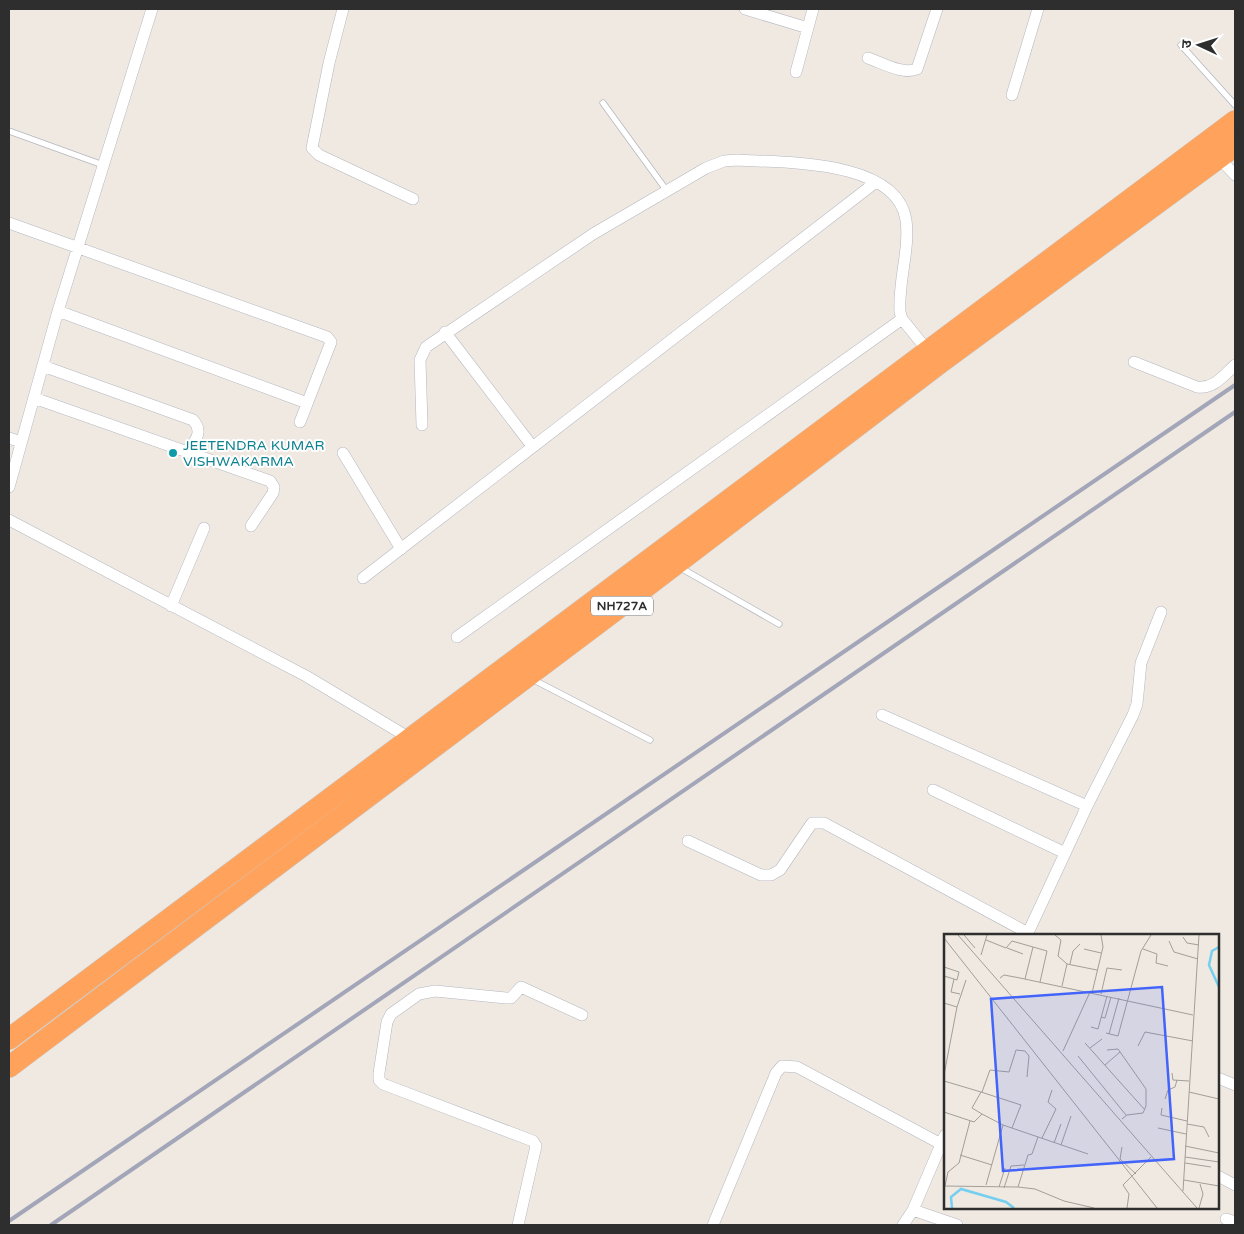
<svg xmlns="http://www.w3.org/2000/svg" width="1244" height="1234" font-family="'Varela Round','Noto Sans Devanagari',sans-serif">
<rect width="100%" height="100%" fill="#efe9e1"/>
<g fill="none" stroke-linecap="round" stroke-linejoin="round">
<defs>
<path id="lane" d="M1181 45 1235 105
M603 103 667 191
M9 131 103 165
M679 567 779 624
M532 679 650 740"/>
<path id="street" d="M343 9 329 63 312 148 319 155 413 199
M745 9 808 28
M868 58C883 63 902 75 917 69L937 9
M796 72 813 9
M1012 95 1038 9
M1219 158 1235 175
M9 223 327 337 331 342 300 422
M58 311 307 403
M445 332 532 446
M1134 362 1197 387C1214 389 1223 376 1235 365
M43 366 193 420C204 432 195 441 187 452
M34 398 270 481 274 487 273 493 251 526
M422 425 420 360 426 347 593 234 706 168 724 161 738 160C783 163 897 159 906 220 910 250 898 281 900 312L902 319 928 351
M9 438 21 442
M343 453 401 549
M9 487 58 311 152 9
M9 520 306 676 411 739
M363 578 876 182
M171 606 204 528
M457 637 902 319
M882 715 1087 806
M933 790 1065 853
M688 841 761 875H771L780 870 812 823H824L1028 933
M1027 935 1087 806 1133 715 1137 704 1141 663 1161 612
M1218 1078 1235 1085
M1218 1176 1235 1185
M913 1210 957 1225
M1226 1219 1235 1222
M518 1225 536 1146 533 1141 383 1084 379 1080V1073L387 1022 391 1014 419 994 435 991 506 998H511L521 987 582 1015
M713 1225 776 1073 782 1066 797 1067 941 1144
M903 1225 913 1210 945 1135"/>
<path id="highway" d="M9 1039 1235 121
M9 1067 613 612 940 363 1235 146"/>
</defs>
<use href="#lane" stroke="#b4b7c1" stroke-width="7"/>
<use href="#street" stroke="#b4b7c1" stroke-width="12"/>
<use href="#highway" stroke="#c9c9c9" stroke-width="22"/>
<use href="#lane" stroke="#fff" stroke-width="5.5"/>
<use href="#street" stroke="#fff" stroke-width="11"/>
<use href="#highway" stroke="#ffa35c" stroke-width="21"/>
<path stroke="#a3a6b8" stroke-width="4" d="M9 1221 1235 385
M51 1225 1235 412"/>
</g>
<circle fill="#0f9aa8" stroke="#fff" stroke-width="2" cx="173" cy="453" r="5"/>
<g text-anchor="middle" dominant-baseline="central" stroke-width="4" stroke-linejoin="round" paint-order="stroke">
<rect fill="#fff" stroke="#6d6d6d" stroke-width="1" x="591" y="596.5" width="62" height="19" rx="4"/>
<g font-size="12" font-weight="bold" fill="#2e2e2e">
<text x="622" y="606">NH727A</text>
</g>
<g font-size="14" fill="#0d838f" stroke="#fff" text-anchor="start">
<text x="183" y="445">JEETENDRA KUMAR<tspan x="183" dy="16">VISHWAKARMA</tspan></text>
</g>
</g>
<g transform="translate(944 934)">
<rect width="275" height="275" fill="#efe9e1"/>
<path fill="none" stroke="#75cff0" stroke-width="2.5" d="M275 13 268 17 265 31 275 53M8 274 7 263 17 255 62 268 70 274"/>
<path fill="none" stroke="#a29e99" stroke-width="1" d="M14 1 253 274M20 1 31 14M111 1 117 6 114 22 123 30M239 3 243 9 255 11M0 4 213 274M42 6 62 14 68 7 103 17 96 48M225 7 230 18 254 25M63 14 79 20M140 15 157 19M199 15 213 20 212 29 224 32M37 21 43 1M126 30 129 17 136 10M0 33 15 38 13 46 10 45M0 42 10 45 7 58 16 60M56 44 60 41 76 44 249 81M81 45 89 13M118 52 123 30 153 36M148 59 159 13 157 1M157 60 163 34 178 36M0 69 13 73 22 46M157 83 161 84 167 63M147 93 154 95 163 62M162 99 174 102 197 17 207 1M165 100 175 64M141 109 201 176M194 112 201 98 249 107M146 114 158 105M163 116 174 115 202 155V172L199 179 183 181 178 185M119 117 146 58M134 122 182 181M161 131 176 118M228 139 229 146 245 147M0 141 13 73M0 147 37 158M38 158 46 136 65 138 72 116 81 117 85 122 83 143M245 158 275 165M221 165 224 156 231 153 233 146M218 174 217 181 243 187M0 178 30 188 38 180 59 191 144 220M38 180 28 174 37 158 77 171 68 194M243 190 260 193 265 203M214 194 242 200M94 203 88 220 84 221 74 253 91 255 120 267 150 274M98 204 112 175 104 168 108 156M110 209 117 190M117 211 127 182M241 212 275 219M178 213 176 225 192 240M16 221 48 231M241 223 275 228M241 229 267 233M240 246 275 252M42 251 59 191M0 252 74 253M1 252 4 238 15 229 26 187M55 253 61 234M60 254 67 232 80 231M239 257 255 1M183 274 185 260 179 251 207 223M255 274 259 260 256 250"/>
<path fill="#4264fb" fill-opacity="0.15" stroke="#4264fb" stroke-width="2.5" d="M218 53 230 225 59 237 47 65Z"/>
<rect width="275" height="275" fill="none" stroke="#2e2e2e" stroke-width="2.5"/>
</g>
<rect width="1244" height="1234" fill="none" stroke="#2e2e2e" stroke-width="20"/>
<g transform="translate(1199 45) rotate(274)" stroke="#ffffff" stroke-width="4" paint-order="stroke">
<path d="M0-4L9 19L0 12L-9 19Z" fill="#2e2e2e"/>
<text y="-8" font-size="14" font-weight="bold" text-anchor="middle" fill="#2e2e2e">उ</text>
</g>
</svg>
